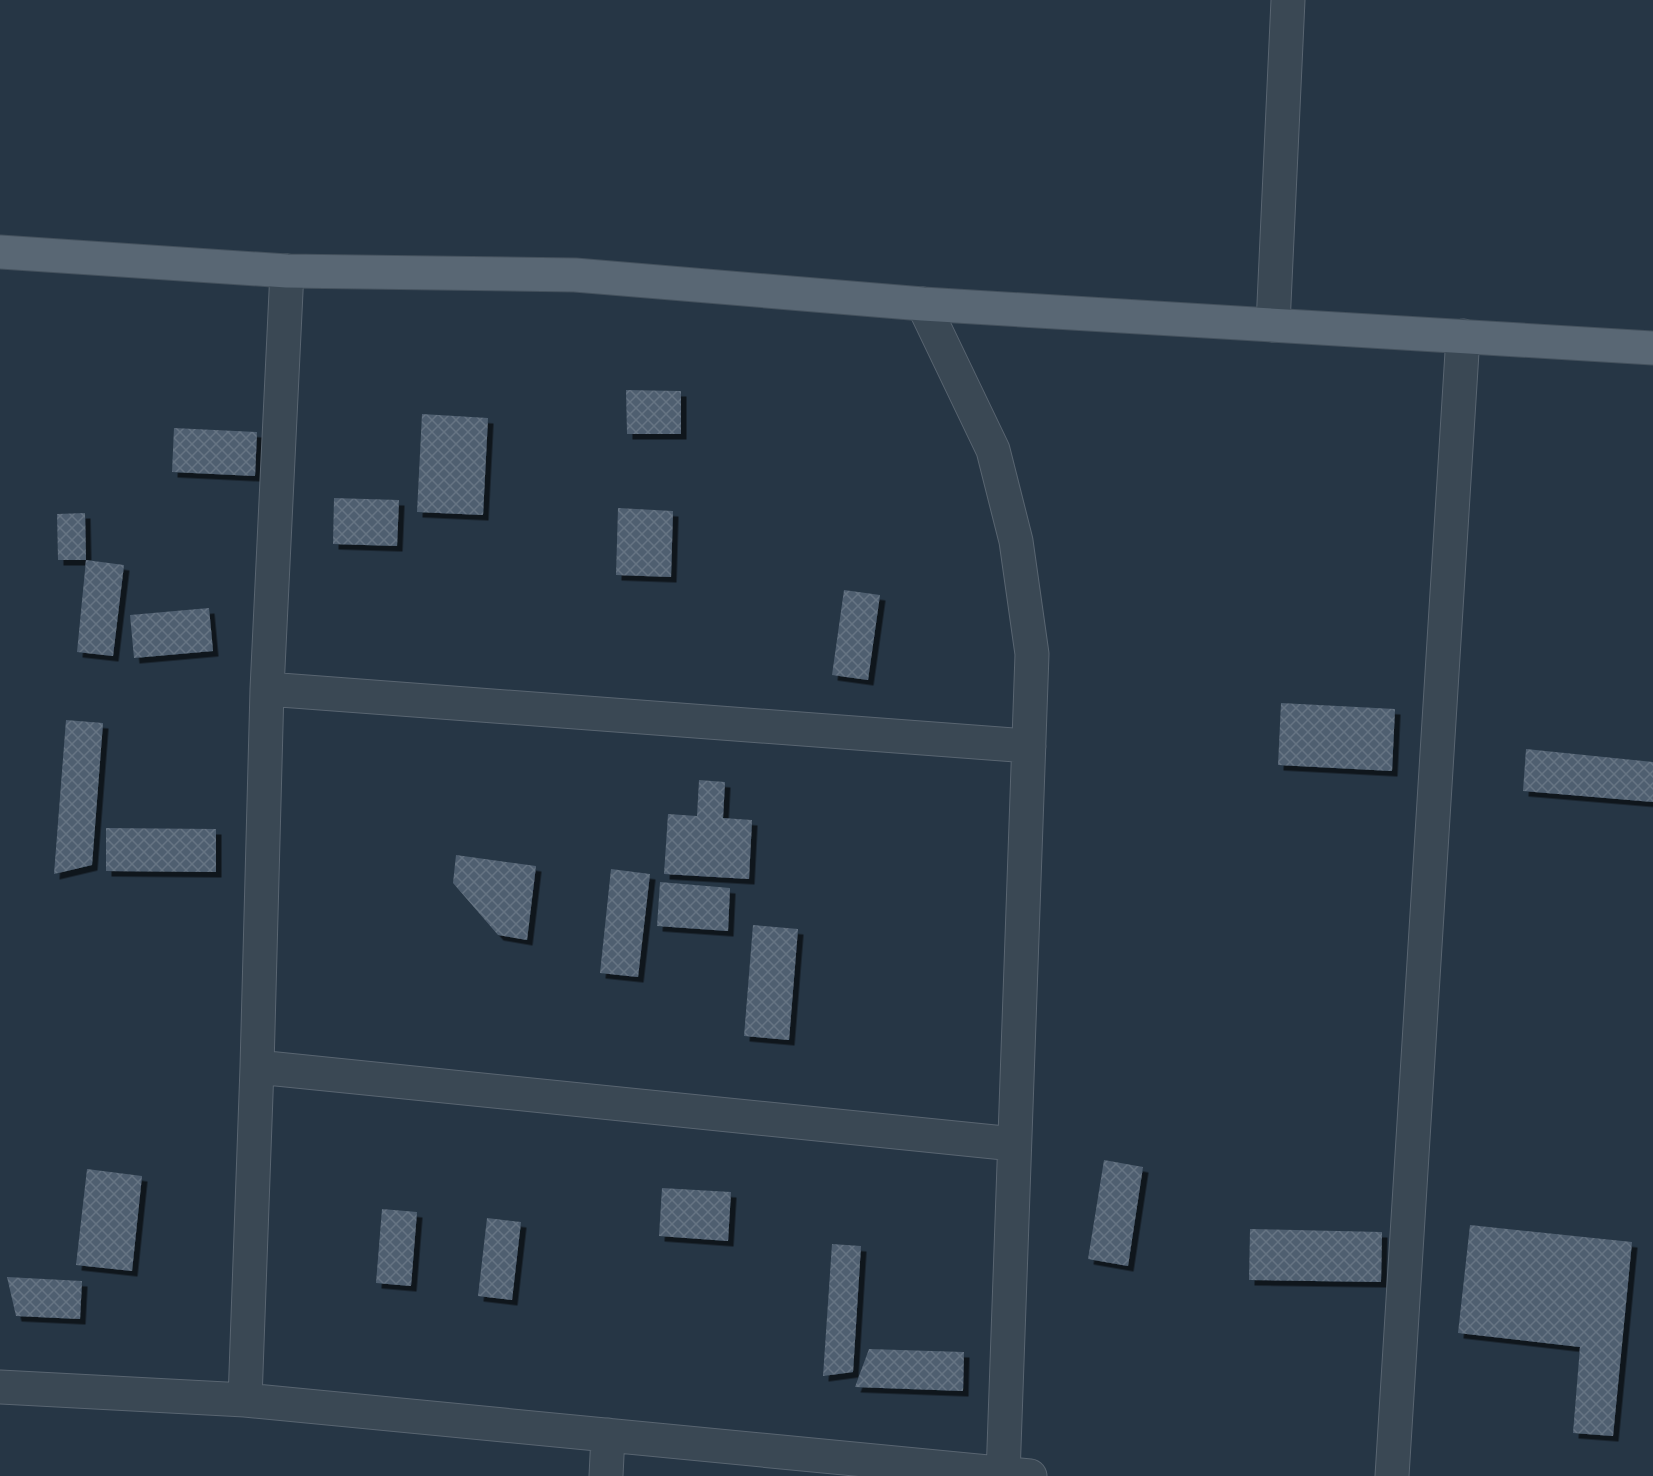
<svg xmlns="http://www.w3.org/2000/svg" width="1653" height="1476" font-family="'Asap Condensed',sans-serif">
<defs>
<pattern id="building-cross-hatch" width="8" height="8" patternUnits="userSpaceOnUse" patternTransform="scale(1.5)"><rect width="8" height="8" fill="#4f5f70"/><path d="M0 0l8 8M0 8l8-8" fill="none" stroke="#667483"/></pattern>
<filter id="shadow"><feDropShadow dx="5.5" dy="5.5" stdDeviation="0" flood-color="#0009"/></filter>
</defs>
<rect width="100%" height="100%" fill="#263645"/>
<path fill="url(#building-cross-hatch)" filter="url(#shadow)" d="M626 390 681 391V434H627Z
M422 414 488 418 483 515 417 512Z
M174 428 257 432 255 476 172 472Z
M334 498 399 500 397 546 333 544Z
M618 508 673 511 671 577 616 575Z
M85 513 86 560 124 565 113 656 77 652 86 560H58L57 514Z
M844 590 880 595 868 680 832 675Z
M209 608 213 651 134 658 130 615Z
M1281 703 1395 709 1392 771 1278 765Z
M66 720 103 723 92 865 54 874Z
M1526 749 1653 762V802L1523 791Z
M699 780 725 782 723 818 752 820 749 879 664 874 668 814 697 816Z
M106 828 216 829V872L106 871Z
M456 855 536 866 527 940 498 935 453 883Z
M611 869 650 874 638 977 600 973Z
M660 882 730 888 728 931 657 926Z
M753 925 798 929 789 1040 744 1036Z
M1104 1160 1143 1167 1128 1266 1088 1259Z
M87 1169 142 1176 132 1271 76 1265Z
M662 1188 731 1192 728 1241 659 1236Z
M382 1209 417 1212 411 1286 376 1283Z
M487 1218 521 1222 512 1300 478 1296Z
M1470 1225 1632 1242 1613 1436 1573 1433 1580 1347 1458 1333Z
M1250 1229 1382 1232 1381 1282 1249 1280Z
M832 1244 861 1246 853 1372 823 1376Z
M7 1277 82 1281 80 1319 16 1316Z
M869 1349 964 1352 963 1391 855 1387Z"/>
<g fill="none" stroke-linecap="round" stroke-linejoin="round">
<defs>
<path id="minor" d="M923 304 993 450 1016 541 1032 654 1003 1476
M1273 325 1288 0
M267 689 1029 746
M257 1067 1014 1144
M0 1387 245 1400 1030 1476
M245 1400 257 1067 267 689 287 271
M606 1476 608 1435
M1392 1476 1463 336"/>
<path id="primary" d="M0 252 287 271 575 275 923 304 1653 348"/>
</defs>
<use href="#minor" stroke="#596571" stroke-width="35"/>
<use href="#primary" stroke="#44515d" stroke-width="35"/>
<use href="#minor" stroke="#3a4854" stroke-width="33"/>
<use href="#primary" stroke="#596774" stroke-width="33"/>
</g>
</svg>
